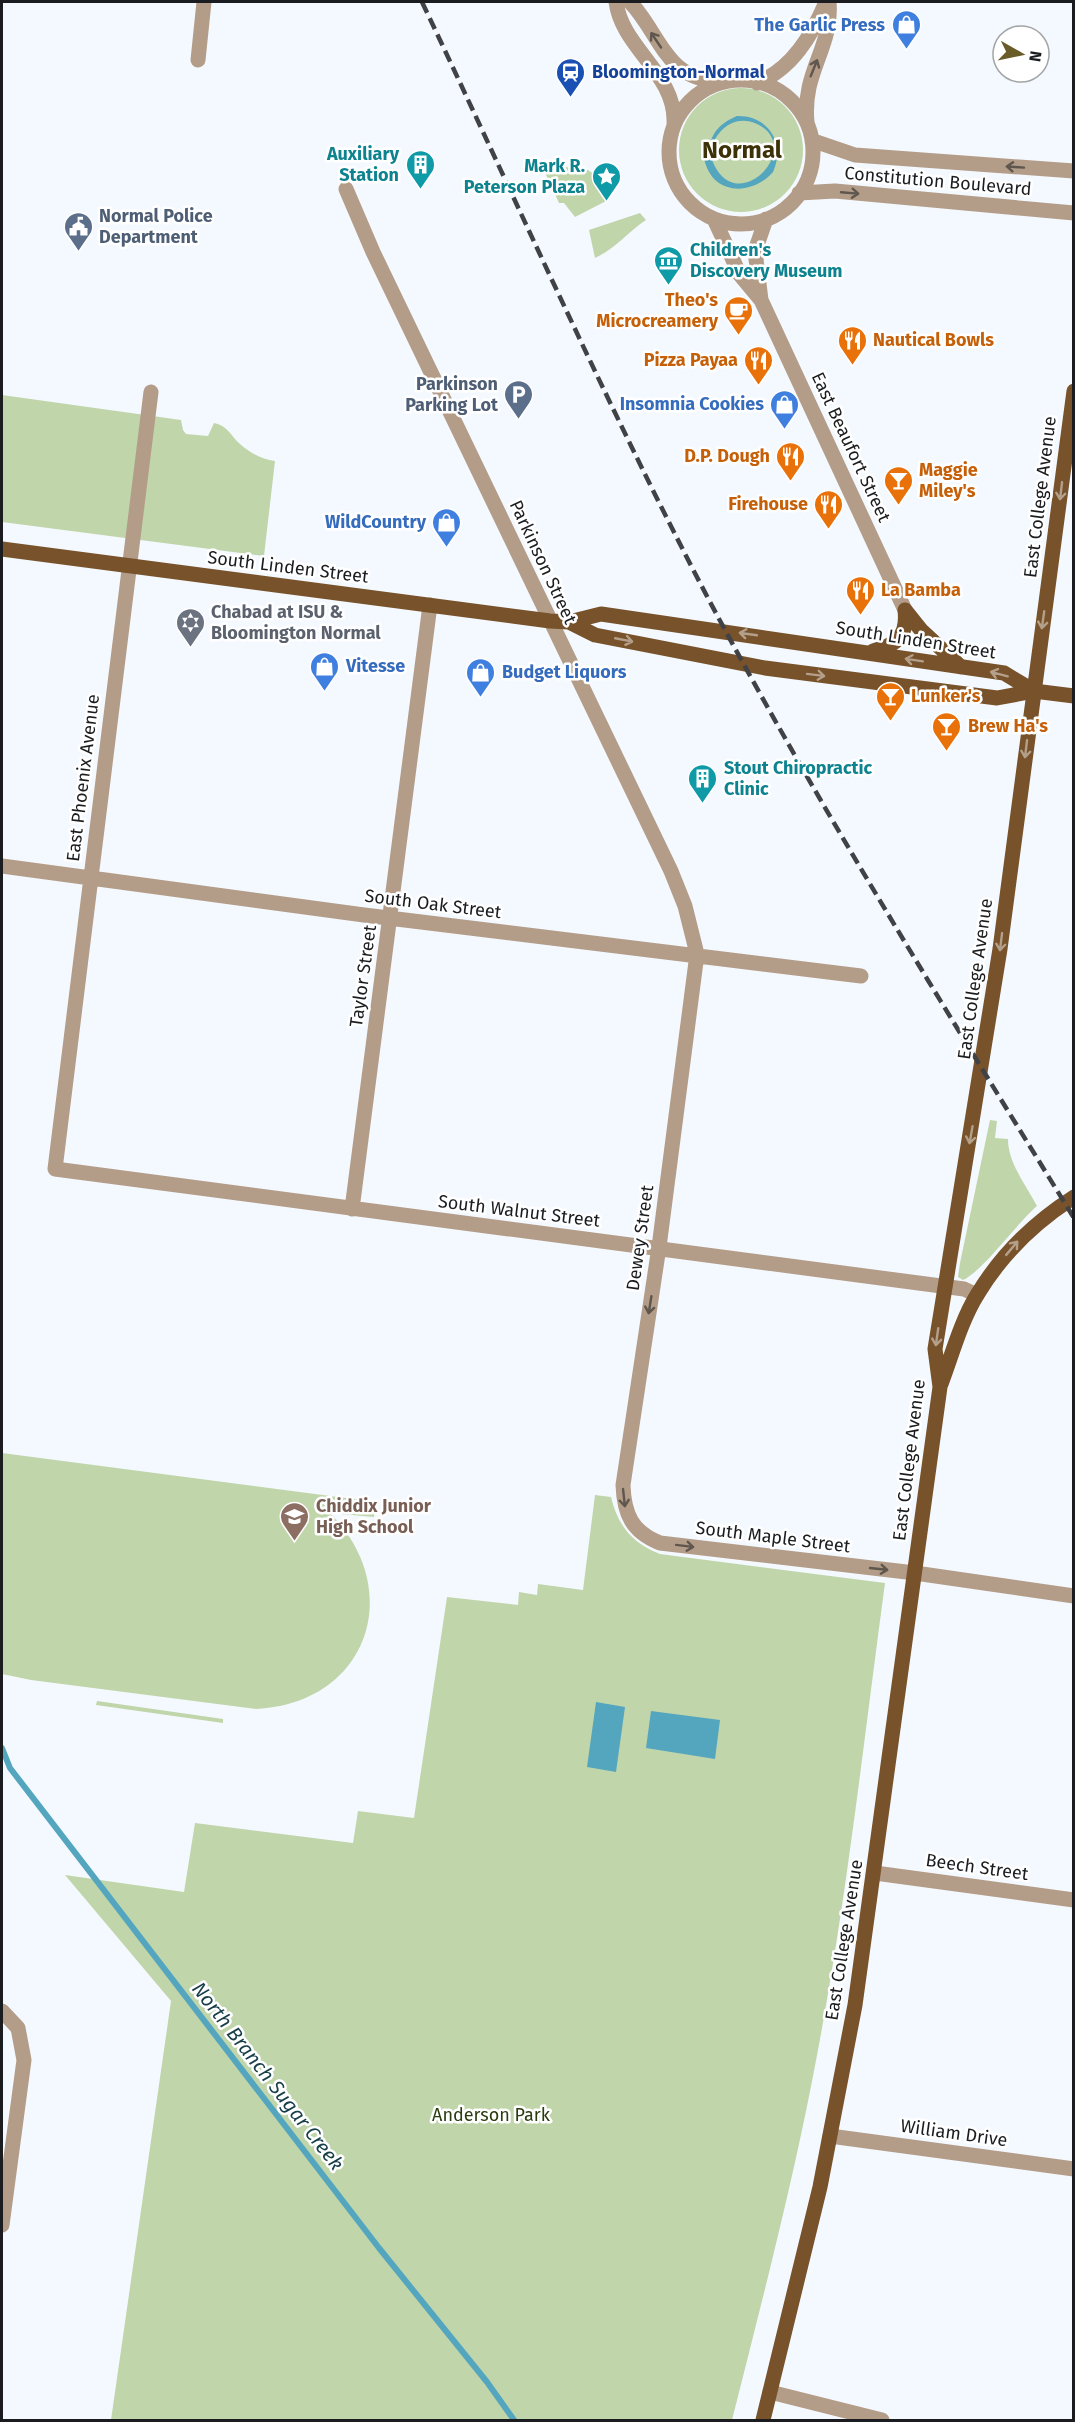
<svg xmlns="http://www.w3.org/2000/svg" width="1075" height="2422" font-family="'Fira Sans',sans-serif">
<rect width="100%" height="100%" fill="#f4f9ff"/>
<path fill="#c1d5ab" d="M679 150a62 62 0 1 1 124 0a62 62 0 1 1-124 0Z
M541 164 588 170 613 188 610 190V199L575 217 564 203H559Z
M640 213 646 220C628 232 615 249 595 258L589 230Z
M2 395 181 420 183 430 186 434 208 436 214 423C227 425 231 436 240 444 250 453 262 459 275 461L264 556 2 522Z
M990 1120 997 1121 995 1138 1008 1139C1008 1163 1026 1185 1037 1206 1016 1224 982 1272 963 1280L958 1277 960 1263Z
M2 1453 376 1502 374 1517 330 1513C407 1591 367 1704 256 1709L31 1680 2 1674Z
M595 1495 611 1497C618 1526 632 1543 660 1554L885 1583C864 1739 847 1895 818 2050 795 2175 763 2297 732 2420H111L171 2001 65 1875 184 1892 195 1823 353 1843 358 1811 414 1818 447 1597 518 1605 519 1592 537 1595 538 1584 583 1590Z
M97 1701 223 1719V1723L96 1705Z"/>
<path fill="#54a6bf" d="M737 116C768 115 786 143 773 172 751 197 711 195 704 158L711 157C733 223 807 148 757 124 735 114 717 129 711 149H709C712 131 721 123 737 116Z
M596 1702 625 1707 616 1772 587 1767Z
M651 1711 720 1720 715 1759 646 1748Z"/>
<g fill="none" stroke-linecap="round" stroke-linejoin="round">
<path stroke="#54a6bf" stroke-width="6" d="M2 1748 10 1768 379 2248 487 2382 514 2420"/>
<path stroke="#b39d88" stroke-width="15" d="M616 2C622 48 676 74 674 123
M630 2C660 33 665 80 719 81
M198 60 204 2
M669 152a72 72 0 1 1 144 0a72 72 0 1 1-144 0Z
M757 83C792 69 812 35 826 2
M807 122C802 71 833 48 829 2
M814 141 855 155 1074 171
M346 189 373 252 671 871 685 906 697 954 659 1247 623 1485C624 1514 632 1532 660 1543L915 1573 1074 1596
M799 193 835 191 1074 213
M714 219 740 275 760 299
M766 219 755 251 761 300 905 610
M151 392 55 1169 964 1289 977 1295
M2 866 364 915 861 976
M352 1209 430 605
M875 1873 1074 1900
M2 2011 18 2028 24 2060 2 2225
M830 2136 1074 2169
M770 2392 882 2420"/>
<path stroke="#77522a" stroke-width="15" d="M2 549 550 621 569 622 601 614 1004 673 1034 691
M905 610 921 630 961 667
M569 622 595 635 765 668 997 698 1034 691 1074 696
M873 651C896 645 908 637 905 610
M941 1384C952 1355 961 1321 977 1295 1001 1255 1035 1222 1074 1197
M763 2420 820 2187 855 2005 940 1387 935 1349 1000 949 1074 391"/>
<path stroke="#404246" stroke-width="4.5" stroke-dasharray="12 6" stroke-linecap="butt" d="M422 2C517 202 607 406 710 602 822 812 949 1015 1074 1218"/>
</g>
<defs><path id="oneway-shaft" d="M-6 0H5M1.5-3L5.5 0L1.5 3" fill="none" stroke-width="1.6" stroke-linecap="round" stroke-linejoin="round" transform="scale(1.5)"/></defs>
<g stroke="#5f564e">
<use href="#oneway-shaft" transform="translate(656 40) rotate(-124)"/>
<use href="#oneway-shaft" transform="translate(814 68) rotate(-68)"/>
<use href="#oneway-shaft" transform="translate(1015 167) rotate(-176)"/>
<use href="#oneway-shaft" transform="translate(850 193) rotate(5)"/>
<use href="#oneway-shaft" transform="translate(650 1305) rotate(99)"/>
<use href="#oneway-shaft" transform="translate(624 1498) rotate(84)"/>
<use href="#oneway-shaft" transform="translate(685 1546) rotate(7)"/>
<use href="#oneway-shaft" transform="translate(879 1569) rotate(6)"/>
</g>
<g stroke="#b4a08a">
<use href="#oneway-shaft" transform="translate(1061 491) rotate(97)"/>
<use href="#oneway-shaft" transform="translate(1043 620) rotate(98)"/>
<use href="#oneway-shaft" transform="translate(748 634) rotate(-172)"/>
<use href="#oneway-shaft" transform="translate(624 640) rotate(11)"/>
<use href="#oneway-shaft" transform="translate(914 660) rotate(-171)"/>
<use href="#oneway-shaft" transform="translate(999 674) rotate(-165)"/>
<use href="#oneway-shaft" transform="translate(816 675) rotate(7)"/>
<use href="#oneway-shaft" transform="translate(1026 749) rotate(97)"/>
<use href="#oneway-shaft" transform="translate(1001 942) rotate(97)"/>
<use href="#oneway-shaft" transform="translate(971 1135) rotate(100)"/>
<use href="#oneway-shaft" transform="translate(1012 1248) rotate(-50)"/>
<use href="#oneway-shaft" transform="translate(937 1337) rotate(98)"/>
</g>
<defs>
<symbol id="shop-pin" viewBox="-11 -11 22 30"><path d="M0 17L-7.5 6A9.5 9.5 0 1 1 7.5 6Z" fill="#3f7fe0" stroke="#fff"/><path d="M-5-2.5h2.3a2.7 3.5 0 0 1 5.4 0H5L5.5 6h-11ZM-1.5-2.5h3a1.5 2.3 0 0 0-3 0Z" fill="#fff"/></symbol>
<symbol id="station-pin" viewBox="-11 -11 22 30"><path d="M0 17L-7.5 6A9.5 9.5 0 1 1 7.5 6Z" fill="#1a4fb4" stroke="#fff"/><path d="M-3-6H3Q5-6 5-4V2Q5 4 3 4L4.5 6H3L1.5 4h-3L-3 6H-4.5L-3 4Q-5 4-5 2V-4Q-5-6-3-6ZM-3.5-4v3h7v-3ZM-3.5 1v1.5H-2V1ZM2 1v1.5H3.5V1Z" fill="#fff"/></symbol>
<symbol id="building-pin" viewBox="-11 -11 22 30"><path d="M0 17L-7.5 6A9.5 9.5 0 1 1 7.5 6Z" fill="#0f9aa8" stroke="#fff"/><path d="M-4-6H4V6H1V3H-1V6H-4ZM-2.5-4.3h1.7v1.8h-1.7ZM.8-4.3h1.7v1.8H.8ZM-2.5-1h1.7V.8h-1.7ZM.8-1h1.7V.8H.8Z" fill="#fff"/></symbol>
<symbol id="sight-pin" viewBox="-11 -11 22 30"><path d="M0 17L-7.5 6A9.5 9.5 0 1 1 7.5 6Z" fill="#0f9aa8" stroke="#fff"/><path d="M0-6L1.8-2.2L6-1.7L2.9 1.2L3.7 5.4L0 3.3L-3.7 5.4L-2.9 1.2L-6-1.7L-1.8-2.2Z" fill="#fff"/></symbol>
<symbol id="civic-pin" viewBox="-11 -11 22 30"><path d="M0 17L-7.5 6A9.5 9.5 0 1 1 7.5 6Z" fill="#5c6f8a" stroke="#fff"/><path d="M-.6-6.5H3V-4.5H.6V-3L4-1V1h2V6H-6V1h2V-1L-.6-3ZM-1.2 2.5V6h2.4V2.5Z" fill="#fff"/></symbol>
<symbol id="museum-pin" viewBox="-11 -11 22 30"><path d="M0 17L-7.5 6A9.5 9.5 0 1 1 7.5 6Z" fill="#0f9aa8" stroke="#fff"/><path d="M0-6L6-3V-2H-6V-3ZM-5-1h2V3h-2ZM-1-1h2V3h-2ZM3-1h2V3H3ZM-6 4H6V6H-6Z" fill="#fff"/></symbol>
<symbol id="cafe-pin" viewBox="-11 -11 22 30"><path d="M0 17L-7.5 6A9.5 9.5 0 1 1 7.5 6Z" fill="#e8710a" stroke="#fff"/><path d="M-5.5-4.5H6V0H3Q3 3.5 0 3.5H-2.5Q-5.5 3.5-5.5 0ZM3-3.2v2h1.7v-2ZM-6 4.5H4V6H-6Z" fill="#fff"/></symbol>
<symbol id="restaurant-pin" viewBox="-11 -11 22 30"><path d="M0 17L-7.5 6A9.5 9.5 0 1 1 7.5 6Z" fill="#e8710a" stroke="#fff"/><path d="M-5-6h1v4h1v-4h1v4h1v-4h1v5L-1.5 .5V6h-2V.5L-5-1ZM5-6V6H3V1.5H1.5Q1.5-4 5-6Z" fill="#fff"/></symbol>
<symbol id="parking-pin" viewBox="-11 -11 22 30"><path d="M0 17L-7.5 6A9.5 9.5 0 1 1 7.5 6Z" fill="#5c6f8a" stroke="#fff"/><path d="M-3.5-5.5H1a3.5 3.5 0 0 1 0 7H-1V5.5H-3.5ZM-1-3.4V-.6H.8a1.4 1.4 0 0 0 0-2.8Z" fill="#fff"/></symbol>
<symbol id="bar-pin" viewBox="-11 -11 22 30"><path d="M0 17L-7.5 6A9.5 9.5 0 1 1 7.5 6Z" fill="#e8710a" stroke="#fff"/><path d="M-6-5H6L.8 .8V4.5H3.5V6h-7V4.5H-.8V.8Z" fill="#fff"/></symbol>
<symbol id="synagogue-pin" viewBox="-11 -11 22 30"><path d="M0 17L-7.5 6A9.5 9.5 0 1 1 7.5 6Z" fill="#6b7280" stroke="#fff"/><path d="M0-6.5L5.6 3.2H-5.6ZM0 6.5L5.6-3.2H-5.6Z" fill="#fff"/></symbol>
<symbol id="school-pin" viewBox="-11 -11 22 30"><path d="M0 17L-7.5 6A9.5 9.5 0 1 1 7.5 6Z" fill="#8d6e63" stroke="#fff"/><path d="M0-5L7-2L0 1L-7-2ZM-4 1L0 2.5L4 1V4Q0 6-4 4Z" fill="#fff"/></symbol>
</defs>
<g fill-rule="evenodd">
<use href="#shop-pin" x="890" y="8" width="33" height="45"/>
<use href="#station-pin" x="554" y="56" width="33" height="45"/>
<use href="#building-pin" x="404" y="148" width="33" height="45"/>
<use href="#sight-pin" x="590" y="160" width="33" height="45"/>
<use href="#civic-pin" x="62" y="210" width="33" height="45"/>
<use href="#museum-pin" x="652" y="244" width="33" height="45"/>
<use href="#cafe-pin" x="722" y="294" width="33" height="45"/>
<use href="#restaurant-pin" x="836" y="324" width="33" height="45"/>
<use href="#restaurant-pin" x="742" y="344" width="33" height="45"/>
<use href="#parking-pin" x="502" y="378" width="33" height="45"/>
<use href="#shop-pin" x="768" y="388" width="33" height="45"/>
<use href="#restaurant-pin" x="774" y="440" width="33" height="45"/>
<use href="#bar-pin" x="882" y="464" width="33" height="45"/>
<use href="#restaurant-pin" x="812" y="488" width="33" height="45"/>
<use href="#shop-pin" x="430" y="506" width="33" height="45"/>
<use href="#restaurant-pin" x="844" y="574" width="33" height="45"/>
<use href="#synagogue-pin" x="174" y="606" width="33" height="45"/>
<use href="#shop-pin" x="308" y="650" width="33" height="45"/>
<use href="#shop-pin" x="464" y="656" width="33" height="45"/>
<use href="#bar-pin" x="874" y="680" width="33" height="45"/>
<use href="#bar-pin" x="930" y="710" width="33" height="45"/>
<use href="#building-pin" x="686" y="762" width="33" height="45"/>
<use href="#school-pin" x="278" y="1500" width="33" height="45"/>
</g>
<g text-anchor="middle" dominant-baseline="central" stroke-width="5" stroke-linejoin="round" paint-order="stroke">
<g font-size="18" font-weight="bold" fill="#366cbe" stroke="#fff" text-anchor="end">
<text x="885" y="25">The Garlic Press</text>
<text x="764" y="404">Insomnia Cookies</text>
<text x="426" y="522">WildCountry</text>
<text x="346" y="666" text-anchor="start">Vitesse</text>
<text x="502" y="672" text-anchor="start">Budget Liquors</text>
</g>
<g font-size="18" font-weight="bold" fill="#164399" stroke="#fff" text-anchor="start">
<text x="592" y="72">Bloomington-Normal</text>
</g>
<g font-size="18" font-weight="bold" fill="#0d838f" stroke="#fff" text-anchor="end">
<text x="399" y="154">Auxiliary<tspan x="399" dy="21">Station</tspan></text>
<text x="585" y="166">Mark R.<tspan x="585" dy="21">Peterson Plaza</tspan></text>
<text x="690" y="250" text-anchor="start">Children's<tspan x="690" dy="21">Discovery Museum</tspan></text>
<text x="724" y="768" text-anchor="start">Stout Chiropractic<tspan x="724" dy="21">Clinic</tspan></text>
</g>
<g font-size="18" fill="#1a1c1f" stroke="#fff">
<text transform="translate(938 181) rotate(5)">Constitution Boulevard</text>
<text transform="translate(851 447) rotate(65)">East Beaufort Street</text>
<text transform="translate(1040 497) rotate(-83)">East College Avenue</text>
<text transform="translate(543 562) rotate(65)">Parkinson Street</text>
<text transform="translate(288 567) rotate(7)">South Linden Street</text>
<text transform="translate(916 640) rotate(9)">South Linden Street</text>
<text transform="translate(83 778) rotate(-83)">East Phoenix Avenue</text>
<text transform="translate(433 904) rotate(7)">South Oak Street</text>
<text transform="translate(363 976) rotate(-82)">Taylor Street</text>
<text transform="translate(975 979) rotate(-82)">East College Avenue</text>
<text transform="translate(519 1211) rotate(7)">South Walnut Street</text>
<text transform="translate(640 1238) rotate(-82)">Dewey Street</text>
<text transform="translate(909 1460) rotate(-83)">East College Avenue</text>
<text transform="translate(773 1537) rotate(7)">South Maple Street</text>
<text transform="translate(977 1867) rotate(8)">Beech Street</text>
<text transform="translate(844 1940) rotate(-81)">East College Avenue</text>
<text transform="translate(954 2133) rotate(8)">William Drive</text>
</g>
<g font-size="18" font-weight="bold" fill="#4e5e75" stroke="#fff" text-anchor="start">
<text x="99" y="216">Normal Police<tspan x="99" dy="21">Department</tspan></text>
<text x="498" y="384" text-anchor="end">Parkinson<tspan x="498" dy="21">Parking Lot</tspan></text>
</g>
<g font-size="18" font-weight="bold" fill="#c56008" stroke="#fff" text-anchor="start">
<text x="718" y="300" text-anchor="end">Theo's<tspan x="718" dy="21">Microcreamery</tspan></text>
<text x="873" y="340">Nautical Bowls</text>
<text x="738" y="360" text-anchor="end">Pizza Payaa</text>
<text x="770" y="456" text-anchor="end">D.P. Dough</text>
<text x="919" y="470">Maggie<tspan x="919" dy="21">Miley's</tspan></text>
<text x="808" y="504" text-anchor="end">Firehouse</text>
<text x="881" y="590">La Bamba</text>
<text x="911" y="696">Lunker's</text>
<text x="968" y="726">Brew Ha's</text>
</g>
<g font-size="18" font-weight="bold" fill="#5b616d" stroke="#fff" text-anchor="start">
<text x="211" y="612">Chabad at ISU &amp;<tspan x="211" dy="21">Bloomington Normal</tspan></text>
</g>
<g font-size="18" font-weight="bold" fill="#785e54" stroke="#fff" text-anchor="start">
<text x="316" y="1506">Chiddix Junior<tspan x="316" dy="21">High School</tspan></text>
</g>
<g font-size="18" fill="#2a3b0f" stroke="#fff">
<text x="491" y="2115">Anderson Park</text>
</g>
<g font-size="20" font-style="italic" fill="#163d48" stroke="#fff">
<text transform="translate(268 2076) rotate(52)">North Branch Sugar Creek</text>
</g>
<g font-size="24" font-weight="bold" fill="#3d3207" stroke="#fff">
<text x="742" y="150">Normal</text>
</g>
</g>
<rect width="1075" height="2422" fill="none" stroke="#1a1c1f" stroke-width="6"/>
<g transform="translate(1021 54) rotate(99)"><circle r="28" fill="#ffffff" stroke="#a3a4a5" stroke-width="1.5"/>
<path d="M0-4.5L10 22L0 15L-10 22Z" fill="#6a5c29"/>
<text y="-9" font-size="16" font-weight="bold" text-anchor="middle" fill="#1a1c1f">N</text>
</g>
</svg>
